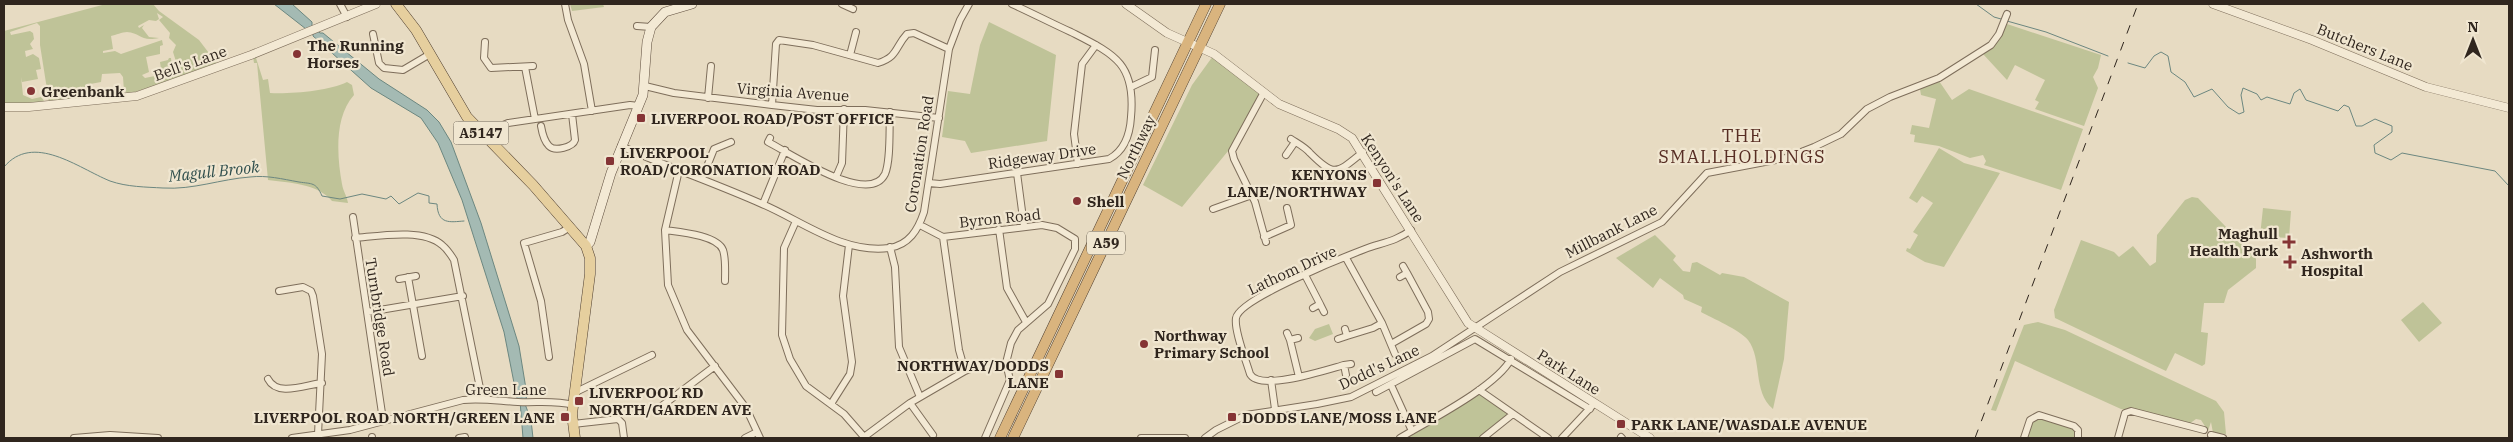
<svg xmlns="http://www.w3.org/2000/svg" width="2513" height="442" font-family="'IBM Plex Serif',serif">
<rect width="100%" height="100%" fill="#e7dbc2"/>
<path fill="#bfc398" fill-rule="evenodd" d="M106 4H153L159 11 199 40 218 65 129 94 124 91 123 77 120 73 102 74 101 82 85 85 86 99 49 102 40 45V26L37 23 10 32 11 35 30 31 33 33 34 39 30 44 33 49 25 51 26 57 33 54 39 58 41 69 36 70 38 79 22 82 21 77 23 95 32 99 41 97 45 102 4 104V31ZM157 13 163 17 159 20 170 33 169 38 176 45 173 52 179 71 145 78 142 75 149 72 146 57 160 54V46L163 45 162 40 121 54 115 51 103 53V51L113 49 111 36C116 35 122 32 127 32 141 33 140 42 159 38L149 37 142 28 144 25 139 28 138 26 149 20 156 21 159 19Z
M570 4H603L604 7 572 11Z
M989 22 1056 55 1047 141 971 153 965 141 942 137 948 91 970 94 980 45Z
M2007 24 2101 55 2098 68 2093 77 2098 88 2084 126 2035 109 2039 102 2035 100 2045 80 2015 65 2007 80 1983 54 1998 40Z
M261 54 256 58 263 80 268 79 270 93C292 94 329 91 347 82L352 85 354 95C334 117 337 157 342 184 343 191 347 196 348 203L332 201C317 183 289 183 268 180L257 63H254L253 57Z
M1213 56 1261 94 1233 145 1182 207 1143 185 1192 85Z
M169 58H171L172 69H161L160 62 168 60Z
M1939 81 1952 100 1969 89 2083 129 2061 190 1984 165 1986 161 1983 155 1970 158 1939 146 1914 142 1915 135 1910 134 1912 125 1929 128 1936 99 1921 95 1920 89Z
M1939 148 1964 163 2000 173 1944 267 1925 262 1906 251 1907 248 1910 249 1918 235 1913 232 1933 203 1922 196 1917 203 1909 198Z
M2192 197 2198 198 2256 258V268L2228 290 2224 303H2204L2201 332 2208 333 2205 364 2202 366 2175 353 2166 371 2055 318 2054 310 2081 240 2114 252 2119 257 2133 246 2150 266 2156 262 2157 235 2185 200Z
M2263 208 2291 211 2289 238 2260 236Z
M1655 235 1676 256 1673 260 1683 271 1690 272 1692 263 1697 262 1720 275 1722 273 1744 277 1789 302 1784 359 1773 409C1752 391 1763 360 1748 340 1740 330 1712 318 1701 312L1702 307 1684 299 1683 295 1660 278 1653 288 1616 258Z
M2423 302 2442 323 2419 342 2401 320Z
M2038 322 2065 330 2216 401 2224 412 2226 434 2213 433 2211 422 2208 431 2201 420 2196 419 2189 424 2121 409 2015 361 1996 411 1991 410 2024 325Z
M1329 324 1333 334 1315 341 1309 338 1315 329Z
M1478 392 1511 415 1480 438H1402Z
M2039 418 2069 425 2074 430 2076 438H2026L2031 423Z"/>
<path fill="#a4bab3" stroke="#6c8780" d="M274 4H292L312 22V26L320 33H323L379 79 427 110 439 122 451 142 481 223 519 346 527 395 525 404 531 420 533 438H523L520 401 517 398 504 332 462 200 438 143 421 118 371 88 313 36V32L306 29Z"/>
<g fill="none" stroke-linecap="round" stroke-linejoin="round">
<path stroke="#6c8780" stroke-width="1" d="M1976 4 1994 17 2001 19
M2007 21 2046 32 2108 56
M2128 63 2145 68 2154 56 2161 52 2168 56 2171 72 2185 82 2194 97 2212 89 2228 107 2239 114 2244 112 2241 95 2243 88 2257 94 2261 100 2267 97 2290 104 2294 93 2300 89 2306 100 2338 111 2344 105 2349 107 2356 126H2362L2375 119 2392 126V132L2374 145 2375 153 2391 160 2402 153 2495 171 2509 186
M4 167C33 132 78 168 110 181 127 187 146 187 163 188 193 190 221 179 250 177 267 175 282 179 299 182 312 184 316 182 322 196L340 199 362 194 386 199 391 196 399 204 418 193 429 196V203L437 204C438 225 450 222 464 221"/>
<defs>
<path id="minor" d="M340 4 347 17
M565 4 568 20 584 64 592 111
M842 4 853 9
M637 26 651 27
M373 34 379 63 384 68 403 70 430 54
M485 42 484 58 491 68 533 66
M850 55 856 32
M525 67 535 119
M645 86 674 93 772 105 817 110H865L939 118
M1131 87 1152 77 1155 50
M1263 94 1232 151 1234 159 1255 202 1266 242
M708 98 711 66
M772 105 776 44 779 40 813 45 878 63C898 57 895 47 907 34L914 33 949 49
M541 126C542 132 544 141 549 146 555 152 573 147 575 140L572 114
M482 134 508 123 630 105 639 106
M770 138 768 142C790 153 869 207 885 174 891 160 889 128 890 112
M1291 139C1297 143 1305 147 1310 153 1335 178 1337 173 1363 152
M621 146C667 167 715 183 762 204 802 221 843 254 889 248 909 245 918 230 924 212L949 49 960 20 969 4
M1286 155 1295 142
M1078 164 1074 134 1082 64 1096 45
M679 170 665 230 668 285 687 330 746 408 760 438
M1017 173 1024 226
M836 177 842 163 844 109
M702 179 714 149 731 142
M929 183 940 184 1109 159C1124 151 1130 134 1131 117 1136 63 1114 54 1071 32 1051 23 1032 13 1012 4
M763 204 785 150
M1213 209 1252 195
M353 217 383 420
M796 221 784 248 782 335 790 359 806 386 844 414 865 438
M920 225 943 237 1042 225 1057 228 1075 239V249L1048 304 1018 330 1011 343 1006 363 1010 380 985 438
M999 229 1007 288 1026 322
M665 230C679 232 717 235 723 250 726 259 725 272 725 281
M943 237 959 350 965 371
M1264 237 1291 225 1287 208
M355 238C379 236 423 228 442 245 447 249 451 255 454 260L482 398
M890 247 895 267 899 347 920 397
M1346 258 1382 323 1395 354
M1305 275 1320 304
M408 277 422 356
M1400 277 1407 273 1403 266
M399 279 416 276
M279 291 303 287 311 291 313 296 322 354 318 434
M1313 308 1320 304 1324 312
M368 312 463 296
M1287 333 1290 340 1298 338
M1347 336 1373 328 1382 323
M1338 339 1347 336 1345 329
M1290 340 1299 377
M1391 344 1426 324 1429 319 1428 312 1407 273
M549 357 541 301 524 243 562 232 570 227
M1344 365C1326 370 1260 392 1250 374 1246 360 1234 331 1236 318 1239 299 1344 257 1365 249 1381 243 1397 241 1411 230
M1346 375 1344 365 1351 364
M268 379C277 397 305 385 322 383
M1271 380 1275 409
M1391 385 1412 431
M1479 390 1548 438
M576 392 652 355
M1376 392 1475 339 1590 409
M910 403 933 435
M831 404 850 374 852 362 843 296 849 245
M663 405 715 366
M573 424 618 419 622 423 624 438
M2211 435 2223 438
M372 437V438
M864 437 910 403 965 371 976 367 1006 363
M1621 437 1622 438
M74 438 110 435 158 438
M292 438 350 430 463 400C482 398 499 401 518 402 537 403 554 400 573 405
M459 438 465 437
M745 438 757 432
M1141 438H1185
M1205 438 1216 430 1246 415 1317 404 1351 397 1432 356 1560 272 1662 222 1707 173 1786 158 1814 147 1841 134 1867 109 1890 97 1939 78 1991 45 1999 34 2007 14
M1400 438C1428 421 1496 387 1511 359
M1483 438 1513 414
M1562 438 1592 406
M2024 438 2030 420 2039 415 2074 426 2078 430V438
M2118 438 2125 413 2131 411 2204 430"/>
<path id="tertiary" d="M1126 4 1167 33 1214 54 1279 104 1338 129 1352 138 1468 323 1650 438
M2213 4 2312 40 2426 87 2509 108
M4 107H29L137 96 251 55 376 4"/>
<path id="secondary" d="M586 246 590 242 611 173 643 95 647 42 651 27 665 12 692 4"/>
<path id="primary" d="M396 4 416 30 467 117 533 185 586 246 590 258V274L572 414 575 438"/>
<path id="trunk" d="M1000 438 1206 4
M1013 438 1220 4"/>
</defs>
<use href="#minor" stroke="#7e6e5b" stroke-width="8"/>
<use href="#tertiary" stroke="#7e6e5b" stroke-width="9"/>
<use href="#secondary" stroke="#604f3f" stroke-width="10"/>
<use href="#primary" stroke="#4d3d2f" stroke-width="11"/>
<use href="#trunk" stroke="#4d3d2f" stroke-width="11"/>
<use href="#minor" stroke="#f3e9d4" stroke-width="6"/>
<use href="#tertiary" stroke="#f3e9d4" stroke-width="8"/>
<use href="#secondary" stroke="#f3e9d4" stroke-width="9"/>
<use href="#primary" stroke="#e6cf9e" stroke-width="10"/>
<use href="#trunk" stroke="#d9b47e" stroke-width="10"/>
<path stroke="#30261e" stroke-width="1" stroke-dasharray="9 9" stroke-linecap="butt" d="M1975 438 2138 4"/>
</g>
<g fill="#853435" stroke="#f0e6d0" stroke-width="2">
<circle cx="297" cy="54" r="5"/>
<circle cx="31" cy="91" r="5"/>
<rect x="636" y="113" width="10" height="10" rx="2.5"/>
<rect x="605" y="156" width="10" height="10" rx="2.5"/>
<rect x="1372" y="178" width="10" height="10" rx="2.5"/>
<circle cx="1077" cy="201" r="5"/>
<path d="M2286.5 234.5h5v5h5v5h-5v5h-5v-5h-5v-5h5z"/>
<path d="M2287.5 254.5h5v5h5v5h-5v5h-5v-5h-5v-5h5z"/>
<circle cx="1144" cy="344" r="5"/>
<rect x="1054" y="369" width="10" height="10" rx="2.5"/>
<rect x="574" y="396" width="10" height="10" rx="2.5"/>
<rect x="560" y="412" width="10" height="10" rx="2.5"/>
<rect x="1227" y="412" width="10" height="10" rx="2.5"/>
<rect x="1616" y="419" width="10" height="10" rx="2.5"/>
</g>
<g text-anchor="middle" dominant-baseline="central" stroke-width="4.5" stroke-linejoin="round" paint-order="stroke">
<g fill="#f0e6d0" stroke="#6a6053" stroke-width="1">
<rect x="453.5" y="121.5" width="55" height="23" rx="4"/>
<rect x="1087" y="231.5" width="38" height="23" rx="4"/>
</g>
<g font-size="14" font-weight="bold" fill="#30261e">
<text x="481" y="133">A5147</text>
<text x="1106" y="243">A59</text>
</g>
<g font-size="15" font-weight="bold" fill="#30261e" stroke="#f0e6d0" text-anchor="start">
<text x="307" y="45">The Running<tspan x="307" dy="17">Horses</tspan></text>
<text x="41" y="91">Greenbank</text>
<text x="651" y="118">LIVERPOOL ROAD/POST OFFICE</text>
<text x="620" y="152">LIVERPOOL<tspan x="620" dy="17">ROAD/CORONATION ROAD</tspan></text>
<text x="1367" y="174" text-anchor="end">KENYONS<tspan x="1367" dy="17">LANE/NORTHWAY</tspan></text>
<text x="1087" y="201">Shell</text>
<text x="2278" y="233" text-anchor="end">Maghull<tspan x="2278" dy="17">Health Park</tspan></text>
<text x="2301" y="253">Ashworth<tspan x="2301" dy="17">Hospital</tspan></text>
<text x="1154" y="335">Northway<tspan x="1154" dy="17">Primary School</tspan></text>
<text x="1049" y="365" text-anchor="end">NORTHWAY/DODDS<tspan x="1049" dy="17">LANE</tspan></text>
<text x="589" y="392">LIVERPOOL RD<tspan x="589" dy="17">NORTH/GARDEN AVE</tspan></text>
<text x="555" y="417" text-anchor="end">LIVERPOOL ROAD NORTH/GREEN LANE</text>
<text x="1242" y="417">DODDS LANE/MOSS LANE</text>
<text x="1631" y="424">PARK LANE/WASDALE AVENUE</text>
</g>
<g font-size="15" fill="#30261e" stroke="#f0e6d0">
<text transform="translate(2365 47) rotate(22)">Butchers Lane</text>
<text transform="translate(190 63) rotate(-20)">Bell's Lane</text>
<text transform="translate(793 92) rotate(4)">Virginia Avenue</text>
<text transform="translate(1136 147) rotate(-64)">Northway</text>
<text transform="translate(919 154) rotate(-81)">Coronation Road</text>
<text transform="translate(1042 156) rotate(-8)">Ridgeway Drive</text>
<text transform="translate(1393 178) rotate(57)">Kenyon's Lane</text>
<text transform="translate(1000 218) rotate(-6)">Byron Road</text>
<text transform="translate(1611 231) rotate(-27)">Millbank Lane</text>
<text transform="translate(1292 270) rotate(-25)">Lathom Drive</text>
<text transform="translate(380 317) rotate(81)">Turnbridge Road</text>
<text transform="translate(1379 367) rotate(-25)">Dodd's Lane</text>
<text transform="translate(1569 372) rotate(32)">Park Lane</text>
<text x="506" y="389">Green Lane</text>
</g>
<g font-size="16" font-style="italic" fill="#2f4e4c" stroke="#f0e6d0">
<text transform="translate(214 171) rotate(-6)">Magull Brook</text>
</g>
<g font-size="18" letter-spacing="1" fill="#572d23" stroke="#f0e6d0">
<text x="1742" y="135">THE<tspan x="1742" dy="21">SMALLHOLDINGS</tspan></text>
</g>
</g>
<rect width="2513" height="442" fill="none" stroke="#30261e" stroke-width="10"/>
<g transform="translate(2473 40)" stroke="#f0e6d0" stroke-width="4" paint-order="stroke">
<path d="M0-4L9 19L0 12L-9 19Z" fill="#30261e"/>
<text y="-8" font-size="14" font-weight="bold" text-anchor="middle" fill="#30261e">N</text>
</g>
</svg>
